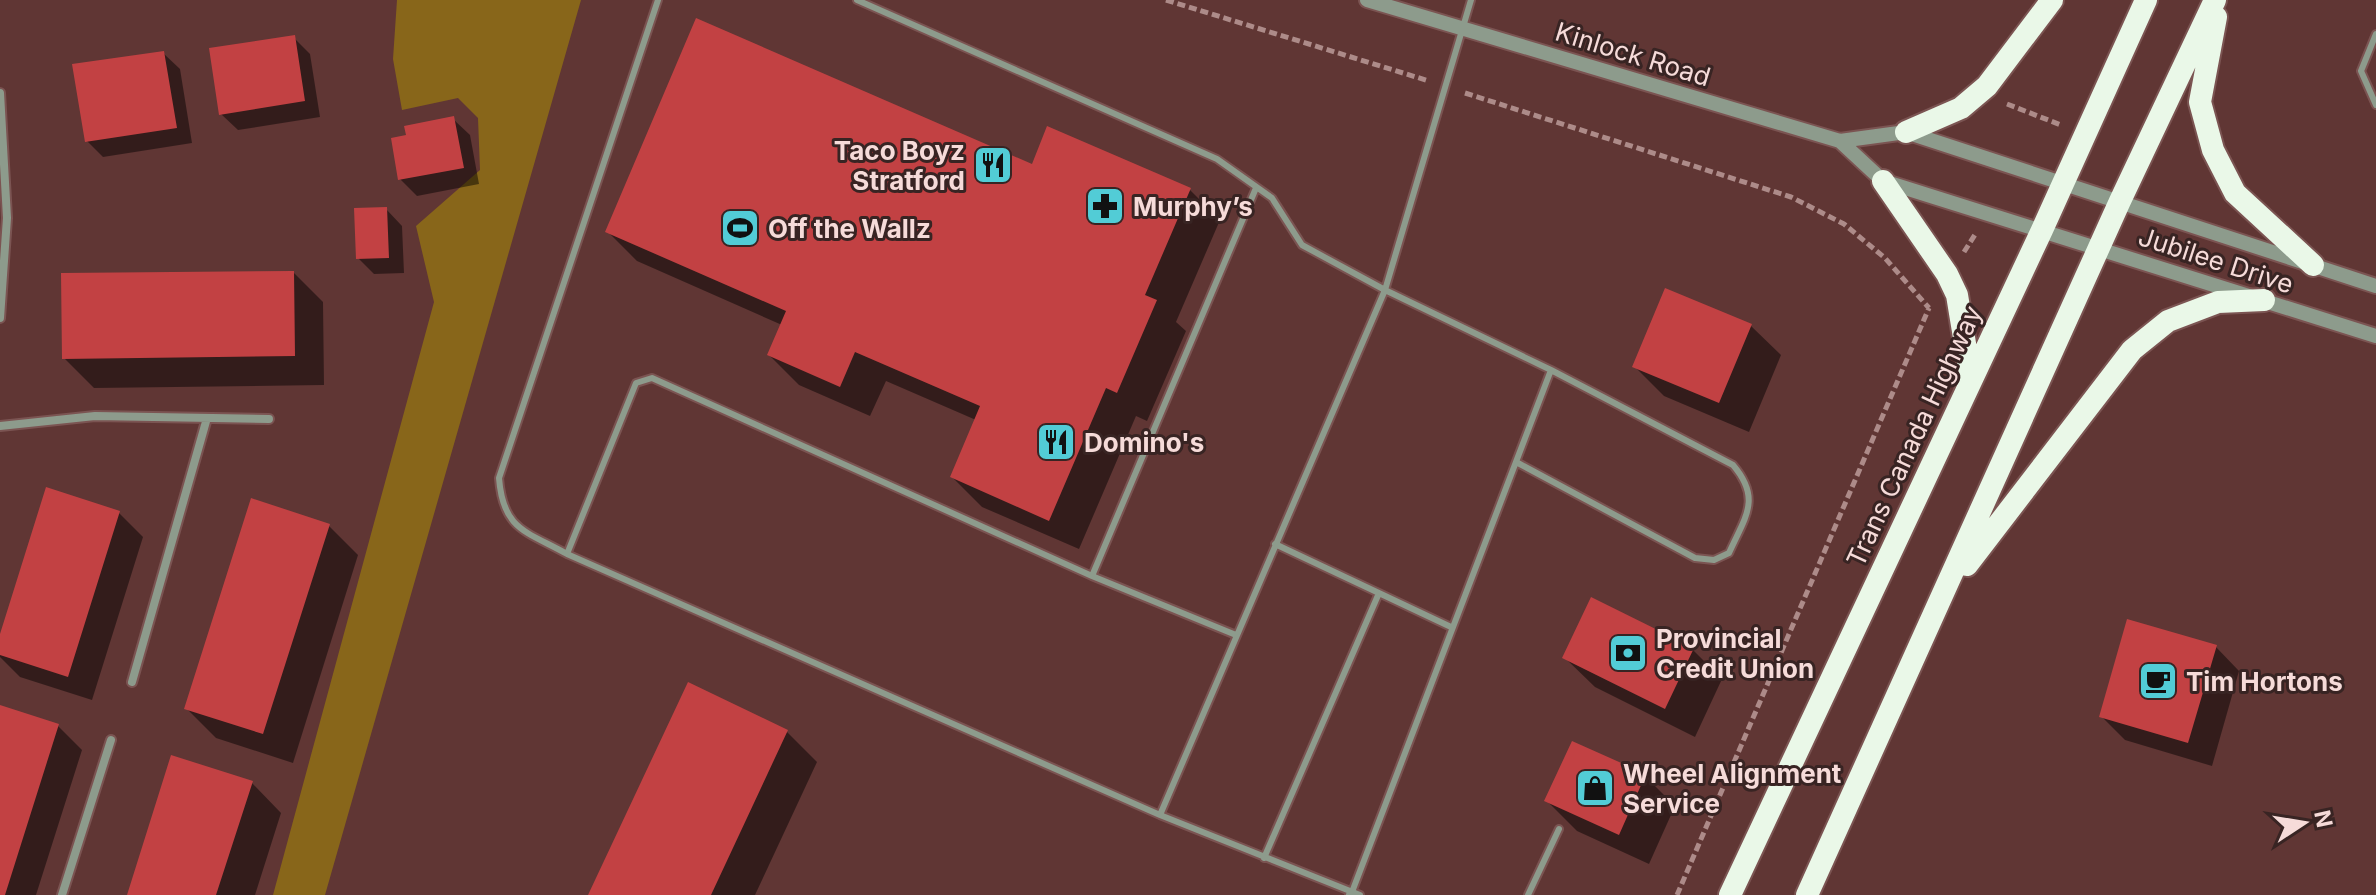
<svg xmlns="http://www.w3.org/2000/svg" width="2376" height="895" font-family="Inter,sans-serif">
<rect width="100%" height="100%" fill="#603634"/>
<path fill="#88661a" d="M397 0H581L325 895H273L434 302 416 226 480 170 478 118 458 98 402 110 393 59Z"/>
<path fill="#0007" d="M294 38 310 54 320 117 238 130 221 114Z
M163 53 180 69 192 143 103 157 87 141Z
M453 119 470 135 479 184 417 196 400 179Z
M1033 166 1190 190 1220 220 1176 322 1186 331 1147 421 1136 416 1079 549 982 507 952 477 976 420 886 381 870 416 799 385 769 355 782 325 637 261 607 231Z
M386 209 402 226 404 273 374 274 358 258Z
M293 272 323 302 324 385 94 388 64 358Z
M1751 326 1781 355 1749 432 1664 396 1634 366Z
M119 513 143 537 92 700 20 677 0 657V640Z
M328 525 358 555 293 763 216 738 186 708Z
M2216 647 2239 671 2212 766 2125 740 2101 716Z
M1692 649 1722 679 1695 737 1595 687 1565 658Z
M689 685 787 732 817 762 755 895H590Z
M0 707 58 726 82 750 36 895H0Z
M1573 743 1645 776 1675 806 1649 864 1577 831 1547 801Z
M252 783 281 813 255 895H129Z"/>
<path fill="#c24143" d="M696 18 1032 164 1047 126 1191 188 1145 295 1157 300 1117 393 1106 388 1049 521 950 477 980 406 855 352 840 387 767 355 786 311 605 232Z
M295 35 305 101 219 115 209 48Z
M164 51 177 128 85 142 72 64Z
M454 116 464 168 398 180 391 138 406 135 404 126Z
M387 207 389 258 356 259 354 208Z
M294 271 295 356 62 359 61 273Z
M1665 288 1752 324 1719 403 1632 367Z
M46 487 120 511 68 677 0 655V634Z
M251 498 330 524 263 734 184 709Z
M1591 597 1694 648 1665 709 1562 658Z
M2127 619 2217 645 2188 743 2099 717Z
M688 682 788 730 711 895H588Z
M0 705 59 724 5 895H0Z
M1572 741 1646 774 1619 835 1544 801Z
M171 755 253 781 216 895H127Z"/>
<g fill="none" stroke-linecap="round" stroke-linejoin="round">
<defs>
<path id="service" d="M658 0 499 478C503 530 526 531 567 554L1160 815 1360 895
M857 0 1217 159 1272 198 1302 245 1385 290 1551 370 1352 892
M2376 34 2361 71 2376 105
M1518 463 1695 558 1714 560 1729 553C1745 517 1762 499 1733 465L1551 370
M1275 544 1451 627
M567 554 636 383 652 378 1092 576
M1236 635 1092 576 1256 188
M1160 815 1385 290 1471 0
M1264 858 1379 593
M1528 895 1559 829"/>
<path id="minor" d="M0 93 7 218 0 318
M0 426 95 416 269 419
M132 682 207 418
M62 895 111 740
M1350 895 1352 892"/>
<path id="tertiary" d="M1367 0 1840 141 1906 132 2376 286
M1840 141 1883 181 2376 336"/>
<path id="trunk" d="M2216 17 2200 102 2213 150 2235 193 2313 265
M1906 132 1961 108 1987 86 2052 0
M1883 181 1947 274 1957 295 1971 380
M1967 565 2132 350 2168 321 2218 302 2264 300
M1730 895 2042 230 2146 0
M1807 895 2120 201 2215 0"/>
</defs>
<use href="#service" stroke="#7b5452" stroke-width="10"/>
<use href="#minor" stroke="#7b5452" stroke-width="12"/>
<use href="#tertiary" stroke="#7b5452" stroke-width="18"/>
<use href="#trunk" stroke="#7b5452" stroke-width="26"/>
<path stroke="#ad8b89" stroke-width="5" stroke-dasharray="8 4" stroke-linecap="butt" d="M1166 0 1429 81
M1465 93 1791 197 1844 224 1885 258 1929 308
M2007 104 2061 125
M1964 252 1976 233
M1677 895 1929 308"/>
<use href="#service" stroke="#8d9b8c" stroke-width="6"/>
<use href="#minor" stroke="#8d9b8c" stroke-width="8"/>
<use href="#tertiary" stroke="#8d9b8c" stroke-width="14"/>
<use href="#trunk" stroke="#eaf8e8" stroke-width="22"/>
</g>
<defs>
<symbol id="restaurant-square" viewBox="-11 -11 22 22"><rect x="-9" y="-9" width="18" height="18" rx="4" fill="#52ccd6" stroke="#382423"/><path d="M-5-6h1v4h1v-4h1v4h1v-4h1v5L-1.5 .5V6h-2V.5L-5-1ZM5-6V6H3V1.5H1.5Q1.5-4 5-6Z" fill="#111"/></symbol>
<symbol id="pharmacy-square" viewBox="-11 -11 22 22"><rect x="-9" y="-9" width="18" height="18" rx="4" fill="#52ccd6" stroke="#382423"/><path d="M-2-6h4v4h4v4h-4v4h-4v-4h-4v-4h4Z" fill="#111"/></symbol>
<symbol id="stadium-square" viewBox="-11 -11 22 22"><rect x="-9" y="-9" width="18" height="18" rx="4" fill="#52ccd6" stroke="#382423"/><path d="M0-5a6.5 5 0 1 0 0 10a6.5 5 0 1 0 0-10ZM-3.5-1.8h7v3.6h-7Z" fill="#111"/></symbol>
<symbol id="bank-square" viewBox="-11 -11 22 22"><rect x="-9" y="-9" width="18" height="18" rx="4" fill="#52ccd6" stroke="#382423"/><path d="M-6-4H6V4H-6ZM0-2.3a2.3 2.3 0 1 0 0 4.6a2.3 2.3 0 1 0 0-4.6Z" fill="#111"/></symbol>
<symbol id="cafe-square" viewBox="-11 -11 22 22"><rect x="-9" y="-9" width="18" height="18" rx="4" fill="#52ccd6" stroke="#382423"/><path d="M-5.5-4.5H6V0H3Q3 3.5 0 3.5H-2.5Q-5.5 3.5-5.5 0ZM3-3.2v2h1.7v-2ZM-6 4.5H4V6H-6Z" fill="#111"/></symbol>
<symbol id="shop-square" viewBox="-11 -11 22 22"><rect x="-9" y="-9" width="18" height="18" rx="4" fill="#52ccd6" stroke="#382423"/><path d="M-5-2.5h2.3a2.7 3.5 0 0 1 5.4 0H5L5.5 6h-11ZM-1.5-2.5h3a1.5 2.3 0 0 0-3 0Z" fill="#111"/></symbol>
</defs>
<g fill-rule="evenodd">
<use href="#restaurant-square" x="971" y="143" width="44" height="44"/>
<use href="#pharmacy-square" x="1083" y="184" width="44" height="44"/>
<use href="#stadium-square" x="718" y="206" width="44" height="44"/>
<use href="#restaurant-square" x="1034" y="420" width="44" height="44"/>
<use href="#bank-square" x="1606" y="631" width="44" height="44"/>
<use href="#cafe-square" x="2136" y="659" width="44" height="44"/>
<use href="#shop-square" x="1573" y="766" width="44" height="44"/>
</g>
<g text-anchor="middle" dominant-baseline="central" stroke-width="6" stroke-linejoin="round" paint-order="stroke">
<g font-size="26" fill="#f6dbd9" stroke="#382423">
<text transform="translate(1633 54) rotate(17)">Kinlock Road</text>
<text transform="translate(2216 260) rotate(18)">Jubilee Drive</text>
<text transform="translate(1914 436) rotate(-65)">Trans Canada Highway</text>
</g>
<g font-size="26" font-weight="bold" fill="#f6dbd9" stroke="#382423" text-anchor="start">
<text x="965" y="150" text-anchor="end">Taco Boyz<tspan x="965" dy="30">Stratford</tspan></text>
<text x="1133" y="206">Murphy’s</text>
<text x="768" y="228">Off the Wallz</text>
<text x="1084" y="442">Domino's</text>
<text x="1656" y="638">Provincial<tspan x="1656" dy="30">Credit Union</tspan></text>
<text x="2186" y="681">Tim Hortons</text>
<text x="1623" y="773">Wheel Alignment<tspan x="1623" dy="30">Service</tspan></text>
</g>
</g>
<g transform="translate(2304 823) rotate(78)" stroke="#382423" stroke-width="6" paint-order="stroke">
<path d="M0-6L14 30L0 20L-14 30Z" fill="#f6dbd9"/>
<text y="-12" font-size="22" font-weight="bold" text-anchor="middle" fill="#f6dbd9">N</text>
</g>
</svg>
